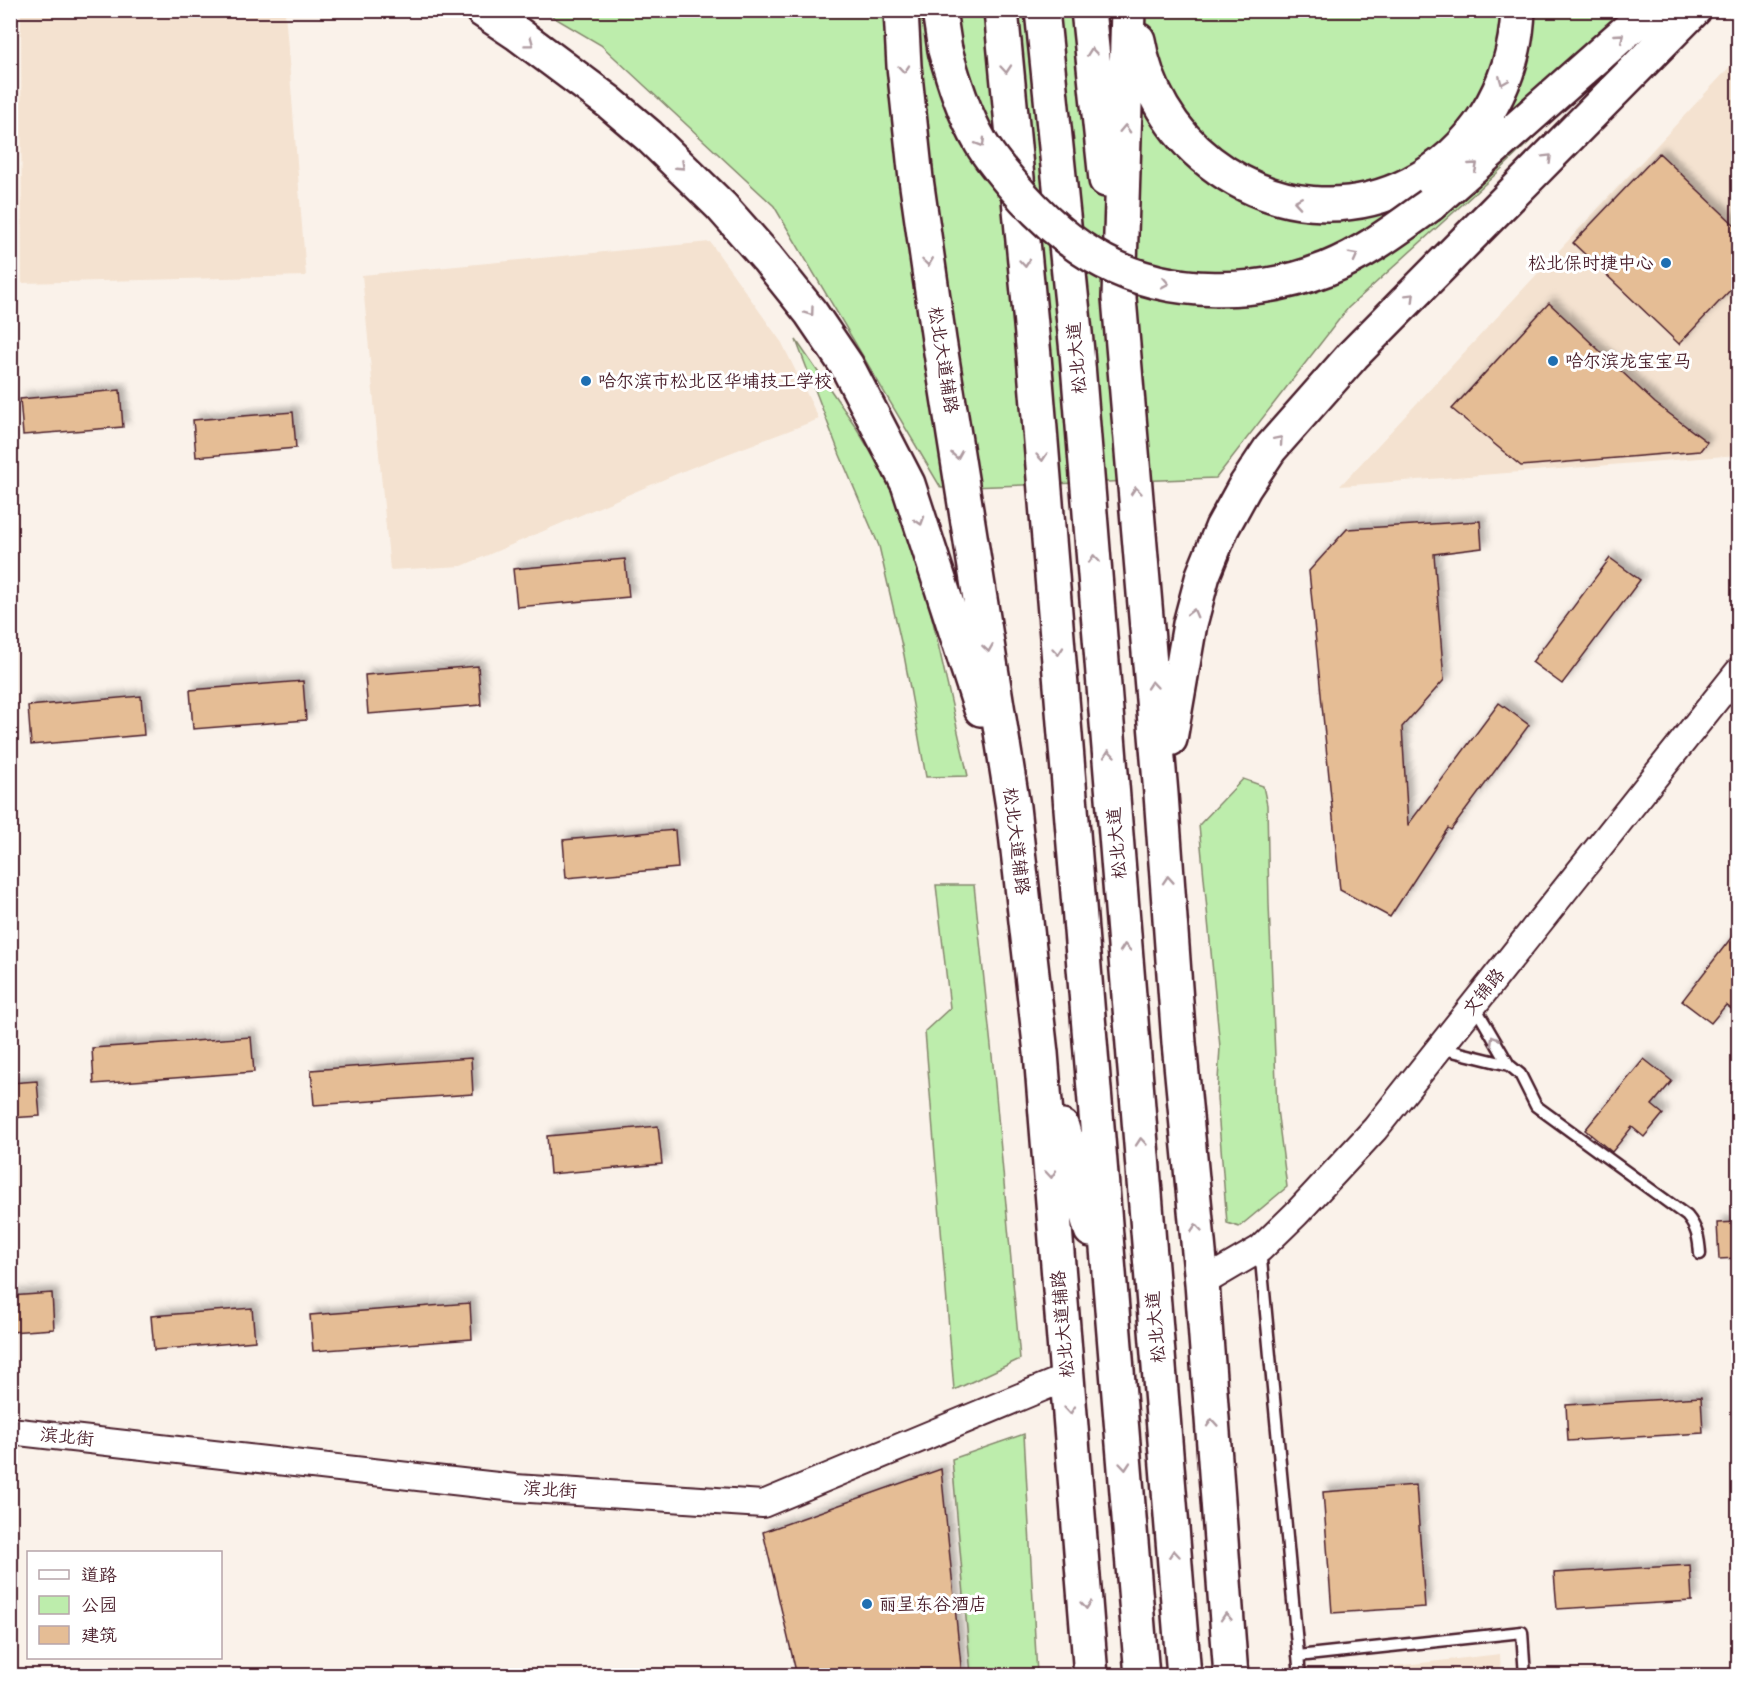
<svg xmlns="http://www.w3.org/2000/svg" width="1749" height="1686" font-family="'Architects Daughter','LXGW WenKai TC',sans-serif">
<defs>
<filter id="shadow"><feDropShadow dx="5.5" dy="-5.5" stdDeviation="3" flood-color="#0004"/></filter>
</defs>
<rect width="100%" height="100%" fill="#faf2ea"/>
<filter id="ink" filterUnits="userSpaceOnUse"><feTurbulence type="fractalNoise" baseFrequency=".0167" numOctaves="2"/><feDisplacementMap in="SourceGraphic" scale="12" xChannelSelector="R" yChannelSelector="G"/><feConvolveMatrix kernelMatrix="1 2 1 2 8 2 1 2 1" color-interpolation-filters="sRGB"/></filter>
<g filter="url(#ink)">
<path fill="#f4e2d0" d="M21 11H285L306 276 22 283Z
M1738 58V455L1340 486Z
M710 242 782 343 819 419 688 469 462 566 390 570 362 275Z
M1500 1654 1501 1675H1317Z"/>
<path fill="#bdedac" stroke="#84866c" stroke-width="1.5" d="M543 11H1665L1496 174 1348 308 1216 478 941 488 774 206 601 45Z
M796 340 854 424 893 489 919 560 968 776 926 777 904 655 879 546 840 455Z
M1243 779 1263 786 1267 805 1269 904 1277 1109 1287 1187 1239 1227 1227 1223 1217 1098 1220 1047 1199 825Z
M936 885H974L995 1084 1020 1359 954 1390 925 1031 950 1008Z
M1024 1434 1037 1675H971L952 1459Z"/>
<path fill="#e5bd95" stroke="#4a1f2b" stroke-width="1.5" filter="url(#shadow)" d="M1659 153 1738 228V282L1679 344 1573 243Z
M1549 303 1655 403 1707 442 1700 451 1521 466 1452 409Z
M120 390 123 427 23 435 20 399Z
M293 412 296 448 196 457 193 420Z
M1480 521 1482 548 1434 554 1444 680 1402 727 1408 825 1499 703 1529 725 1451 830 1448 828 1390 917 1340 890 1309 571 1347 529Z
M1610 558 1640 580 1562 684 1532 662Z
M625 559 629 597 517 607 513 569Z
M478 666 481 705 368 714 365 675Z
M303 681 306 720 193 729 190 690Z
M141 696 144 735 31 745 28 706Z
M675 830 678 868 566 878 563 840Z
M1738 929V1014L1726 1005 1711 1023 1682 1001Z
M251 1037 254 1072 94 1084 92 1048Z
M471 1058 473 1094 314 1105 311 1070Z
M1644 1059 1672 1081 1652 1105 1663 1114 1644 1137 1632 1127 1612 1152 1585 1130Z
M37 1081 40 1116 10 1118V1083Z
M658 1126 662 1164 550 1174 547 1136Z
M1738 1222V1258L1719 1259 1717 1223Z
M52 1293 54 1329 10 1332V1296Z
M470 1303 472 1339 313 1351 310 1315Z
M252 1308 255 1341 154 1350 151 1316Z
M1701 1397 1703 1433 1568 1441 1566 1405Z
M941 1469 962 1676H797L763 1532Z
M1416 1485 1425 1607 1332 1613 1323 1492Z
M1690 1565 1692 1601 1557 1609 1554 1573Z"/>
<g fill="none" stroke-linecap="round" stroke-linejoin="round">
<defs>
<path id="service" d="M1440 1048 1509 1065 1474 1005
M1509 1065 1520 1074 1536 1106 1687 1216C1697 1228 1699 1238 1700 1254
M1260 1249 1300 1676
M1298 1656 1522 1632 1525 1676"/>
<path id="tertiary" d="M1202 1283 1260 1249 1296 1214 1375 1129 1738 672
M10 1431 515 1488 763 1504 1068 1377"/>
<path id="trunk" d="M482 10 518 34 609 102 649 136 721 206 767 258 811 313 847 366 908 484 981 709
M901 10 904 66 916 179 939 340 1013 807 1041 1053 1091 1676
M939 10 945 50
M1001 10 1034 356 1142 1676
M1042 10 1077 352 1184 1676
M1088 10 1106 180
M1128 10 1119 298 1161 794 1179 1043 1202 1283 1231 1676
M1138 40C1146 88 1171 132 1210 162 1340 263 1512 170 1518 10
M1430 205 1650 10
M1170 739 1190 624 1203 575 1222 528 1244 488 1270 449 1353 355 1694 10
M1062 1127 1091 1230"/>
</defs>
<use href="#service" stroke="#4a1f2b" stroke-width="15"/>
<use href="#tertiary" stroke="#4a1f2b" stroke-width="30"/>
<use href="#trunk" stroke="#4a1f2b" stroke-width="38"/>
<use href="#service" stroke="#fff" stroke-width="10"/>
<use href="#tertiary" stroke="#fff" stroke-width="26"/>
<use href="#trunk" stroke="#fff" stroke-width="33"/>
<defs>
<path id="trunk-bridge" d="M945 50C954 82 964 114 981 143 989 157 1000 170 1011 183 1037 214 1068 243 1104 262 1170 297 1257 296 1326 269 1364 254 1397 229 1430 205"/>
</defs>
<use href="#trunk-bridge" stroke="#4a1f2b" stroke-width="38" stroke-linecap="butt"/>
<use href="#trunk-bridge" stroke="#fff" stroke-width="33"/>
</g>
<defs><path id="oneway-chevron" d="M-2-3.5L2.5 0L-2 3.5" fill="none" stroke-width="1.6" stroke-linecap="round" stroke-linejoin="round" transform="scale(1.5)"/></defs>
<g stroke="#ae9aa0">
<use href="#oneway-chevron" transform="translate(1620 37) rotate(-41)"/>
<use href="#oneway-chevron" transform="translate(530 43) rotate(37)"/>
<use href="#oneway-chevron" transform="translate(1092 52) rotate(-96)"/>
<use href="#oneway-chevron" transform="translate(904 69) rotate(85)"/>
<use href="#oneway-chevron" transform="translate(1006 69) rotate(85)"/>
<use href="#oneway-chevron" transform="translate(1503 81) rotate(112)"/>
<use href="#oneway-chevron" transform="translate(1125 129) rotate(-88)"/>
<use href="#oneway-chevron" transform="translate(981 143) rotate(59)"/>
<use href="#oneway-chevron" transform="translate(1548 158) rotate(-45)"/>
<use href="#oneway-chevron" transform="translate(681 166) rotate(43)"/>
<use href="#oneway-chevron" transform="translate(1474 166) rotate(-41)"/>
<use href="#oneway-chevron" transform="translate(1298 202) rotate(-171)"/>
<use href="#oneway-chevron" transform="translate(1354 256) rotate(-28)"/>
<use href="#oneway-chevron" transform="translate(928 262) rotate(82)"/>
<use href="#oneway-chevron" transform="translate(1025 263) rotate(85)"/>
<use href="#oneway-chevron" transform="translate(1165 283) rotate(11)"/>
<use href="#oneway-chevron" transform="translate(1411 297) rotate(-45)"/>
<use href="#oneway-chevron" transform="translate(810 312) rotate(54)"/>
<use href="#oneway-chevron" transform="translate(1279 440) rotate(-49)"/>
<use href="#oneway-chevron" transform="translate(957 455) rotate(81)"/>
<use href="#oneway-chevron" transform="translate(1042 457) rotate(85)"/>
<use href="#oneway-chevron" transform="translate(1136 491) rotate(-95)"/>
<use href="#oneway-chevron" transform="translate(920 521) rotate(72)"/>
<use href="#oneway-chevron" transform="translate(1094 559) rotate(-95)"/>
<use href="#oneway-chevron" transform="translate(1193 613) rotate(-75)"/>
<use href="#oneway-chevron" transform="translate(988 648) rotate(81)"/>
<use href="#oneway-chevron" transform="translate(1058 651) rotate(85)"/>
<use href="#oneway-chevron" transform="translate(1152 685) rotate(-95)"/>
<use href="#oneway-chevron" transform="translate(1109 754) rotate(-95)"/>
<use href="#oneway-chevron" transform="translate(1168 880) rotate(-94)"/>
<use href="#oneway-chevron" transform="translate(1125 948) rotate(-95)"/>
<use href="#oneway-chevron" transform="translate(1494 1040) rotate(-121)"/>
<use href="#oneway-chevron" transform="translate(1141 1142) rotate(-95)"/>
<use href="#oneway-chevron" transform="translate(1051 1174) rotate(85)"/>
<use href="#oneway-chevron" transform="translate(1196 1228) rotate(-95)"/>
<use href="#oneway-chevron" transform="translate(1070 1410) rotate(85)"/>
<use href="#oneway-chevron" transform="translate(1212 1423) rotate(-94)"/>
<use href="#oneway-chevron" transform="translate(1125 1466) rotate(85)"/>
<use href="#oneway-chevron" transform="translate(1174 1554) rotate(-95)"/>
<use href="#oneway-chevron" transform="translate(1086 1605) rotate(85)"/>
<use href="#oneway-chevron" transform="translate(1226 1617) rotate(-94)"/>
</g>
</g>
<g fill="#1f6fb2" stroke="#fff" stroke-width="2">
<circle cx="1666" cy="263" r="6"/>
<circle cx="1553" cy="361" r="6"/>
<circle cx="586" cy="381" r="6"/>
<circle cx="867" cy="1604" r="6"/>
</g>
<g text-anchor="middle" dominant-baseline="central" stroke-width="6" stroke-linejoin="round" paint-order="stroke">
<g font-size="18" fill="#4a1f2b" stroke="#fff" text-anchor="start">
<text x="1654" y="263" text-anchor="end">松北保时捷中心</text>
<text x="1565" y="361">哈尔滨龙宝宝马</text>
<text x="598" y="381">哈尔滨市松北区华埔技工学校</text>
<text x="879" y="1604">丽呈东谷酒店</text>
</g>
<g font-size="18" fill="#4a1f2b" stroke="#fff">
<text transform="translate(1077 358) rotate(-95)">松北大道</text>
<text transform="translate(943 360) rotate(81)">松北大道辅路</text>
<text transform="translate(1016 841) rotate(83)">松北大道辅路</text>
<text transform="translate(1117 843) rotate(-95)">松北大道</text>
<text transform="translate(1484 992) rotate(-51)">文锦路</text>
<text transform="translate(1063 1324) rotate(-95)">松北大道辅路</text>
<text transform="translate(1156 1327) rotate(-95)">松北大道</text>
<text transform="translate(67 1437) rotate(6)">滨北街</text>
<text transform="translate(550 1490) rotate(4)">滨北街</text>
</g>
</g>
<rect width="1749" height="1686" fill="none" stroke="#fff" stroke-width="36"/>
<rect x="18" y="18" width="1713" height="1650" fill="none" stroke="#4a1f2b" stroke-width="2" filter="url(#ink)"/>
<rect x="27" y="1551" width="195" height="108" fill="#ffffff" stroke="#b7a5aa" stroke-width="1.5"/>
<rect x="39" y="1570" width="30" height="9" fill="#ffffff" stroke="#b7a5aa" stroke-width="1.5"/>
<text x="81" y="1581" font-size="18" fill="#4a1f2b">道路</text>
<rect x="39" y="1596" width="30" height="18" fill="#bdedac" stroke="#b7a5aa" stroke-width="1.5"/>
<text x="81" y="1611" font-size="18" fill="#4a1f2b">公园</text>
<rect x="39" y="1626" width="30" height="18" fill="#e5bd95" stroke="#b7a5aa" stroke-width="1.5"/>
<text x="81" y="1641" font-size="18" fill="#4a1f2b">建筑</text>
</svg>
